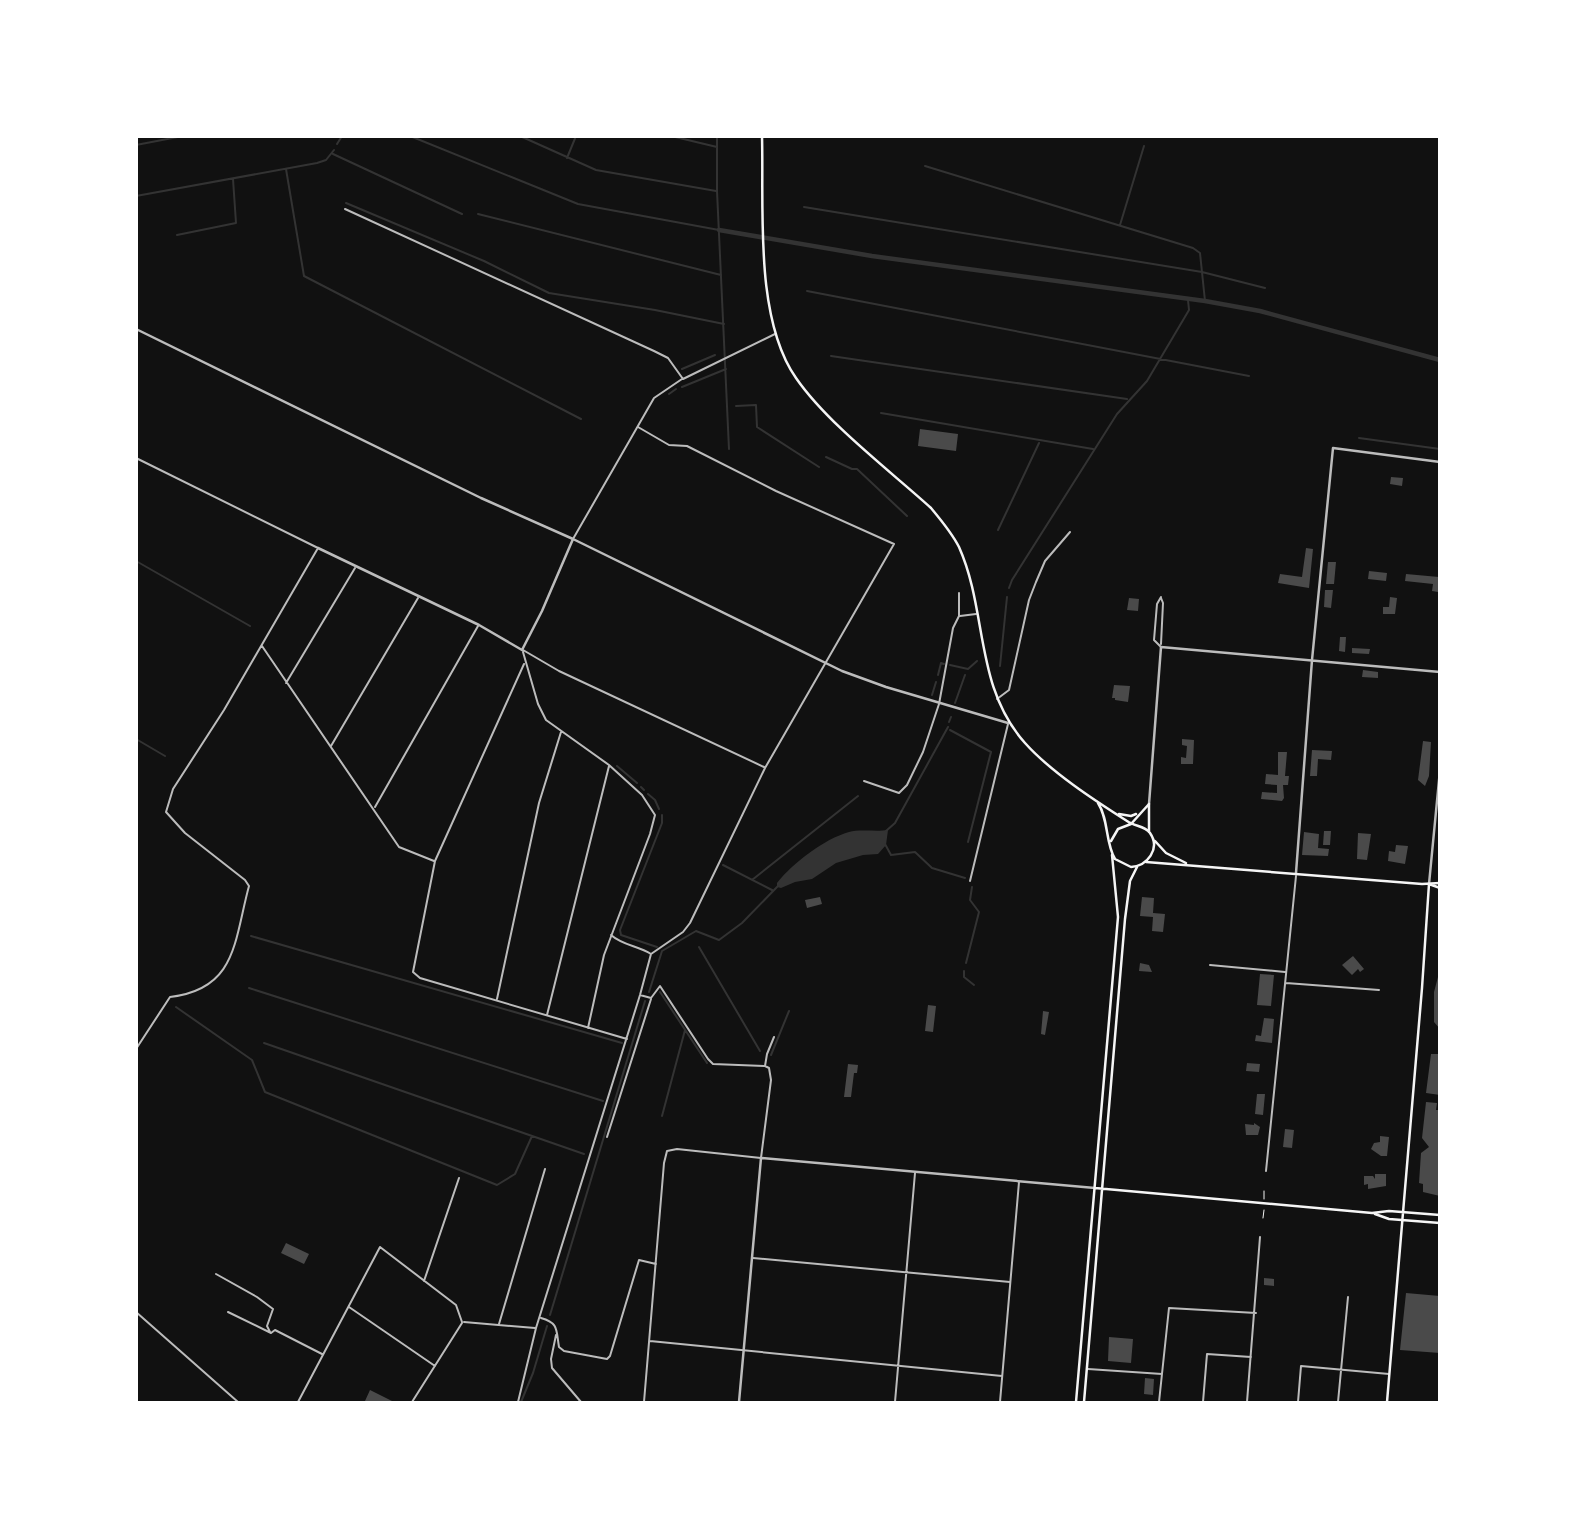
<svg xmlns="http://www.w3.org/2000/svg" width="1576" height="1539" font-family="Spectral,serif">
<rect width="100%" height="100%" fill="#111"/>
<path fill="#333" d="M888 830 886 845 878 854 863 855 836 863 812 879 795 882 781 888 777 887V883C793 863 824 839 849 832 859 829 877 832 888 830Z"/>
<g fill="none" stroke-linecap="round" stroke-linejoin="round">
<path stroke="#333" stroke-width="2" d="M410 136 578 204 719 230
M520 136 596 170 716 191
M671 136 717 147
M717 136V191L729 449
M1147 137V136
M337 144 342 136
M136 145 183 136
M333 154 462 214
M567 158 576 136
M925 166 1193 248 1200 253 1205 301
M286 169 304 276 581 419
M136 196 317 163 326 160 334 150
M346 203 484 261 549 293 655 310 724 324
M804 207 1202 272 1265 288
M478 214 721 275
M1120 225 1144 146
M177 235 236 223 233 179
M807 291 1249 376
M831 356 1127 399
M682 369 715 355
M682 387 726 369
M669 394 676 389
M736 406 756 405 757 427 819 467
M881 413 1093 449
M1359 438 1440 449
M826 457 852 469H857L907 516
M998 530 1039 443
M136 561 250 626
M1009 588 1012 580 1117 414 1147 381 1189 310 1188 300
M950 665 968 669 977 661
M1000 666 1007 597
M938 675 941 663 944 664
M932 695 936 682
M955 703 965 675
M949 722 951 717
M950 730 991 752 968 842
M136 739 165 756
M617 766 637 783
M641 787 644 790
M648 794 655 800 659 809
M886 831 895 823 948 727
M885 844 891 855 915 852 932 868 965 878
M723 865 772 890
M752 880 858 796
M251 936 622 1043
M657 947 621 935 620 930 662 823V815
M699 947 760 1051
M966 963 979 912 970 900 972 887
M964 971V977L974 985
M249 988 603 1101
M649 992 662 951 696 931 719 940 742 923 778 886
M660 992 707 1063
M176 1007 252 1060 265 1092 497 1185 515 1174 532 1136
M264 1043 584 1154
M771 1055 789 1011
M662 1116 685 1030
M550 1315 645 1001
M521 1402 533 1373 547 1326"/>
<path stroke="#333" stroke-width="4.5" d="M719 230 872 256 1205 301 1260 311 1440 360"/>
</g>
<path fill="#4a4a4a" d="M920 429 958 434 956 451 918 446Z
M1391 477 1403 478 1402 486 1390 484Z
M1306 548 1313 549 1309 588 1278 583 1280 574 1302 577Z
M1328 562H1336L1334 584H1326Z
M1369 571 1387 573 1386 581 1368 579Z
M1406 574 1439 577 1438 592 1432 591 1433 584 1405 581Z
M1325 590H1333L1331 608 1324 607Z
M1390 597 1397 598 1395 614H1383V607H1389Z
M1129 598 1139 599 1138 611 1127 610Z
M1340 637H1346L1345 652 1339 651Z
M1352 648 1370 649 1369 654 1352 653Z
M1363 670 1378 672V678L1362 677Z
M1114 685 1130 686 1128 702 1115 700V698H1112Z
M1182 739 1194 740 1193 764H1181V757L1186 758 1187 746 1182 745Z
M1423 741 1431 742 1429 776 1425 786 1418 780Z
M1312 750 1332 751 1331 760 1318 759 1317 776H1310Z
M1278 752H1287L1285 776H1289L1288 785H1283L1284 798 1282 801 1261 799 1262 792 1277 793V785L1265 784 1266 774 1278 775Z
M1324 831H1331L1330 845H1323Z
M1304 832 1319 834 1318 848 1329 849 1328 856 1302 855Z
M1358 833 1371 834 1367 860 1357 859Z
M1396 845 1408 846 1405 864 1388 861 1389 851 1395 852Z
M820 897 822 904 807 908 805 900Z
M1142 897 1154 898 1153 913 1165 914 1163 932 1152 931 1153 917 1140 916Z
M1353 956 1364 969 1360 972 1358 969 1352 975 1342 965Z
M1140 963 1149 965 1152 972 1139 971Z
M1260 974 1274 975 1271 1006 1257 1005Z
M1438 977H1440V1029L1434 1022V992Z
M928 1005 936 1006 933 1032 925 1031Z
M1043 1011 1049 1012 1045 1035 1041 1034Z
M1264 1018 1274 1019 1272 1043 1255 1041 1256 1035 1261 1036Z
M1431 1054H1440V1095L1426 1093Z
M1247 1063 1260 1064 1259 1072 1246 1071Z
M848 1064 858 1065 857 1073H854L851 1097H844Z
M1257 1094H1265L1263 1115 1255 1114Z
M1426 1102 1437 1103 1436 1110H1440V1196L1423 1192V1184L1419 1183 1421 1153 1429 1147 1422 1138Z
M1254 1123 1260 1127 1258 1135H1246L1245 1124 1254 1125Z
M1285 1129 1294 1130 1292 1148 1283 1147Z
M1380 1136 1389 1137 1387 1156H1381L1371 1149 1374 1143 1380 1142Z
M1375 1174H1386V1186L1368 1189V1184L1364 1185V1176H1373L1375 1179Z
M286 1243 309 1254 304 1264 281 1253Z
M1264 1278 1274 1279V1286L1264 1285Z
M1406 1293 1440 1296V1353L1400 1350Z
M1109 1337 1133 1339 1131 1363 1108 1361Z
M1145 1378 1154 1379 1153 1395 1144 1394Z
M370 1390 394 1402H369L365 1401Z"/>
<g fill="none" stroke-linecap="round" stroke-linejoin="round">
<path stroke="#f5f5f5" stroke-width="1" d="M1264 1199V1191
M1263 1218 1264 1210"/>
<path stroke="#bcbcbc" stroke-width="2" d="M345 209 654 351 668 358 683 379 775 334
M638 427 669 445 687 446 776 491 894 544 765 768 690 923 683 932 651 954
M136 458 318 548 224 710 173 789 166 812 185 833 245 880 249 886C234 941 237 989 170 997L136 1049
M573 539 654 398 682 379
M1161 597 1157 604 1154 640 1161 647
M960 616 976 614
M1161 644 1163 603 1161 598
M262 646 399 847 434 861
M523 650 559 671 764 767
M523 652 538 704 546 720 609 765 642 795 655 815 650 834 604 955 588 1028
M524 664 435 861 413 972 420 978 627 1039
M286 683 355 568
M997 699 1009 690 1029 600 1036 582 1045 561 1070 532
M331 746 418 598
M864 781 899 793 907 785 923 752 939 704 953 628 959 616V593
M375 807 478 626
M970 881 1008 724
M1210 965 1285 972
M1286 983 1379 990
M640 995 651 998 660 986 708 1059 713 1064 765 1066 769 1068 771 1080 761 1158 677 1149 667 1151 664 1163 644 1402
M497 999 539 803 561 732
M547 1015 609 766
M765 1066 767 1054 774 1037
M607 1137 651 999
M1266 1171 1296 876
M753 1258 1010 1282
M216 1274 257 1297 273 1309 267 1326 270 1332
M424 1281 459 1178
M349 1307 435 1366
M136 1312 238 1402
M228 1312 271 1333 275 1330 322 1354
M541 1318C559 1323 556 1330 559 1347L564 1351 607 1359 610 1356 639 1260 656 1264
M464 1322 535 1328
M499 1324 545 1169
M556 1335 551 1359 552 1368 581 1402
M650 1341 1002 1376
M1088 1369 1162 1374
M298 1402 380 1247 456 1305 462 1322
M412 1402 462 1323
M518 1402 536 1328 640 995 651 954C638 946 622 945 611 935
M895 1402 915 1173
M1000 1402 1019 1182
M1159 1402 1169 1308 1256 1313
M1203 1402 1207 1354 1251 1357
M1247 1402 1260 1237
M1298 1402 1301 1366 1389 1374
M1338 1402 1348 1297"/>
<path stroke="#bcbcbc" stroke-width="2.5" d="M136 329 481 498 573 539 842 671 886 687 1008 723
M318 548 479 625 522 650 542 611 573 539
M1149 804 1161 647 1440 672
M1296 873 1312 660 1333 448 1440 462
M1429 884 1440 770
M739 1402 761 1158 1095 1188"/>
<path stroke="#f5f5f5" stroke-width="2.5" d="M762 136C764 207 754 318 796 378 827 423 889 470 931 508 941 520 952 533 959 547 988 612 974 686 1025 743 1051 772 1094 800 1127 821 1135 827 1144 825 1150 833 1161 849 1147 866 1131 867L1115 859C1105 842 1109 820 1098 803
M1119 814 1131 816 1136 814
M1149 832V804
M1111 841 1118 829 1131 824 1149 804
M1155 841 1166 853 1186 863
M1146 862 1422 884 1440 883
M1429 884 1440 888
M1095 1188 1372 1213 1389 1211 1440 1215
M1375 1214 1389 1219 1440 1223
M1076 1402 1118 917 1112 855
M1084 1402 1125 919 1130 881 1137 867
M1387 1402 1422 988 1429 884"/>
</g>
<rect width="1576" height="1539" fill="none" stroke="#ffffff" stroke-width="276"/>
</svg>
